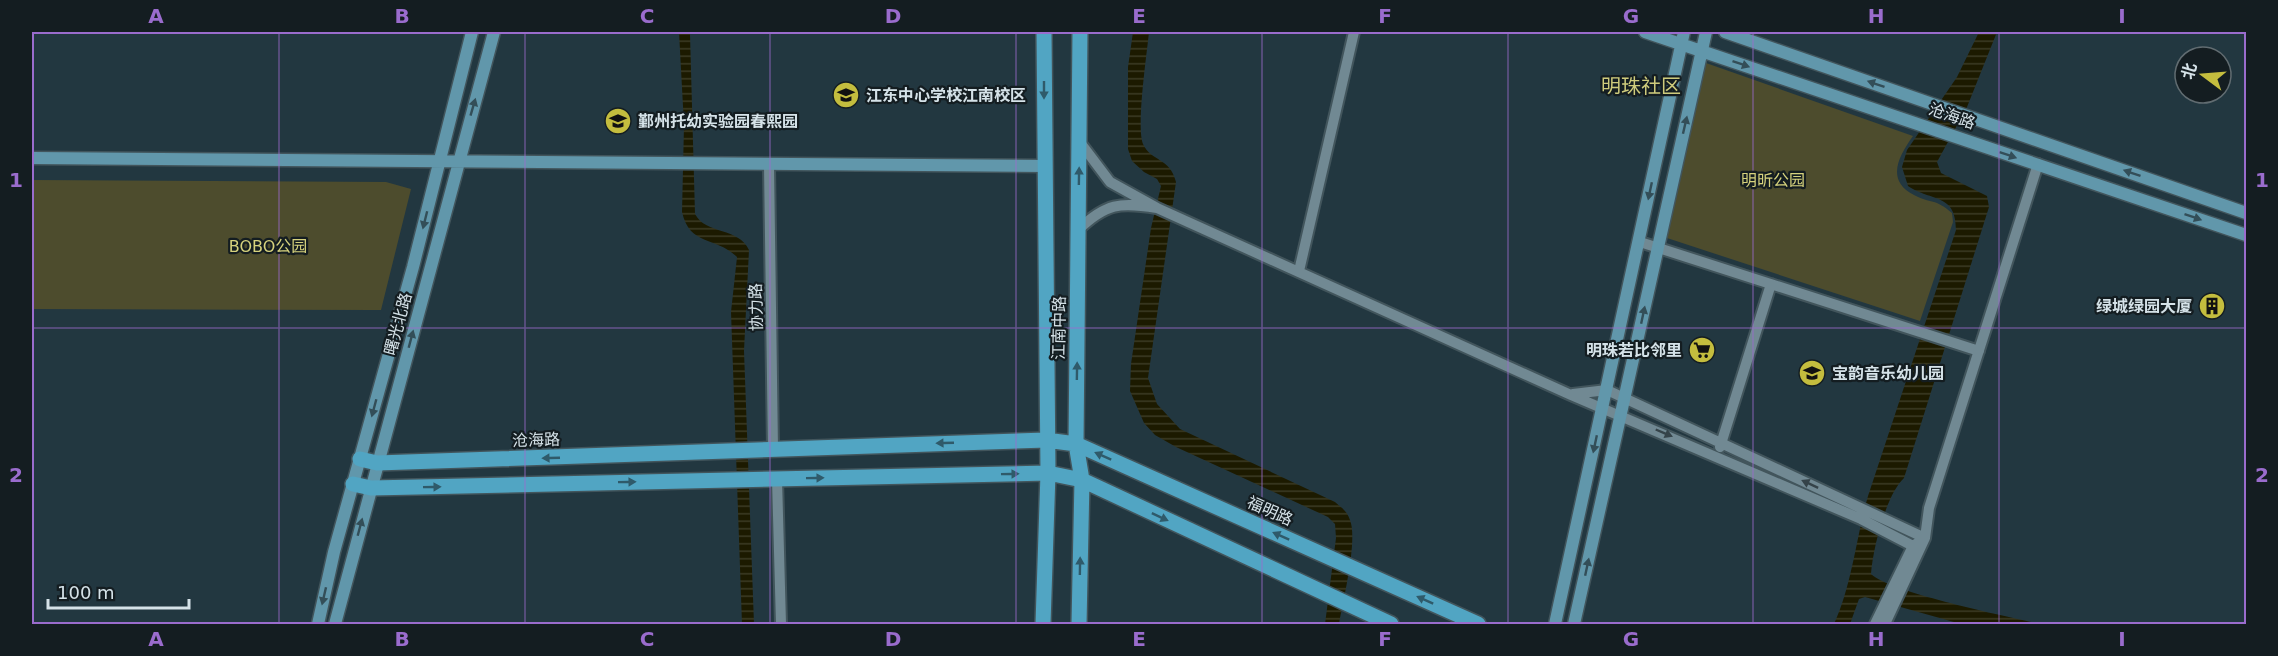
<svg xmlns="http://www.w3.org/2000/svg" width="2278" height="656" font-family="'DejaVu Sans','Noto Sans SC',sans-serif">
<defs>
<pattern id="water-rules" width="6" height="5" patternUnits="userSpaceOnUse" patternTransform="scale(1.5)"><rect width="6" height="5" fill="#1c1a00"/><path d="M0 2.5h6" fill="none" stroke="#3c3b25"/></pattern>
</defs>
<rect width="100%" height="100%" fill="#223740"/>
<path fill="#4d4c2d" d="M1706 63 1913 136C1899 156 1885 180 1914 195 1931 204 1935 198 1952 213L1953 222 1920 321 1667 238Z
M32 180 386 182 411 189 381 310 32 309Z"/>
<path fill="url(#water-rules)" d="M679 32H690V34L695 214C706 235 739 227 749 250L744 351 754 624H742L731 312 737 257C716 236 690 247 682 212L684 125Z
M1133 32H1149C1147 53 1136 127 1143 144 1151 162 1170 157 1176 182L1148 378 1157 404 1180 429 1335 502C1342 508 1347 511 1350 520 1358 540 1343 601 1339 624H1325L1336 538 1335 524 1328 517 1176 447 1155 435 1144 423 1130 391 1131 364 1151 228 1161 186 1157 179 1144 172 1132 161 1128 149V67Z
M1979 32H1997L1967 107 1937 162 1941 173 1987 196 1989 207 1904 478C1886 495 1873 548 1871 574 1892 593 2006 616 2040 624H1961L1865 597 1859 599 1850 624H1834C1852 585 1856 538 1868 496L1956 230C1956 193 1932 202 1908 186L1902 167 1907 150 1957 77Z"/>
<g fill="none" stroke-linecap="round" stroke-linejoin="round">
<defs>
<path id="street" d="M769 165 773 450
M1157 208 1571 395 1861 519 1913 546
M1078 230C1106 203 1120 202 1157 208L1110 182 1079 141
M1640 242 1979 351
M1299 271 1354 32
M1573 394 1607 390 1925 538 1885 624
M1720 447 1771 284
M777 479 781 624
M1875 624 1913 546 1925 538 1929 508 2038 164"/>
<path id="secondary" d="M1645 32 2246 235
M1725 32 2246 213
M32 158 1045 166
M318 624 334 552 413 267 472 32
M335 624 494 32
M1555 624 1684 32
M1574 624 1706 32"/>
<path id="primary" d="M360 459 377 463 1046 440 1076 444 1478 624
M353 484 371 488 1048 473 1082 480 1391 624
M1043 624 1048 473 1044 32
M1079 624 1082 480 1076 444 1080 32"/>
</defs>
<use href="#street" stroke="#42555c" stroke-width="14"/>
<use href="#secondary" stroke="#42555c" stroke-width="15"/>
<use href="#primary" stroke="#42555c" stroke-width="18"/>
<use href="#street" stroke="#718993" stroke-width="10"/>
<use href="#secondary" stroke="#6197ab" stroke-width="12"/>
<use href="#primary" stroke="#51a5c3" stroke-width="15"/>
</g>
<defs><path id="oneway-solid" d="M-6-.8H1V-3.2L6.5 0L1 3.2V.8H-6Z" transform="scale(1.5)"/></defs>
<g fill="#334e58">
<use href="#oneway-solid" transform="translate(1741 64) rotate(19)"/>
<use href="#oneway-solid" transform="translate(1876 84) rotate(-161)"/>
<use href="#oneway-solid" transform="translate(473 107) rotate(-74)"/>
<use href="#oneway-solid" transform="translate(1685 125) rotate(-77)"/>
<use href="#oneway-solid" transform="translate(2008 155) rotate(19)"/>
<use href="#oneway-solid" transform="translate(2132 173) rotate(-161)"/>
<use href="#oneway-solid" transform="translate(1650 191) rotate(102)"/>
<use href="#oneway-solid" transform="translate(2193 217) rotate(19)"/>
<use href="#oneway-solid" transform="translate(425 220) rotate(104)"/>
<use href="#oneway-solid" transform="translate(1643 315) rotate(-78)"/>
<use href="#oneway-solid" transform="translate(411 339) rotate(-75)"/>
<use href="#oneway-solid" transform="translate(374 408) rotate(105)"/>
<use href="#oneway-solid" transform="translate(1595 444) rotate(102)"/>
<use href="#oneway-solid" transform="translate(360 527) rotate(-75)"/>
<use href="#oneway-solid" transform="translate(1587 567) rotate(-78)"/>
<use href="#oneway-solid" transform="translate(324 596) rotate(103)"/>
</g>
<g fill="#2f5a6a">
<use href="#oneway-solid" transform="translate(1044 90) rotate(90)"/>
<use href="#oneway-solid" transform="translate(1079 176) rotate(-89)"/>
<use href="#oneway-solid" transform="translate(1077 371) rotate(-89)"/>
<use href="#oneway-solid" transform="translate(945 443) rotate(178)"/>
<use href="#oneway-solid" transform="translate(1103 456) rotate(-156)"/>
<use href="#oneway-solid" transform="translate(551 458) rotate(178)"/>
<use href="#oneway-solid" transform="translate(1010 474) rotate(-1)"/>
<use href="#oneway-solid" transform="translate(815 478) rotate(-1)"/>
<use href="#oneway-solid" transform="translate(627 482) rotate(-1)"/>
<use href="#oneway-solid" transform="translate(432 487) rotate(-1)"/>
<use href="#oneway-solid" transform="translate(1160 517) rotate(25)"/>
<use href="#oneway-solid" transform="translate(1281 536) rotate(-156)"/>
<use href="#oneway-solid" transform="translate(1080 566) rotate(-89)"/>
<use href="#oneway-solid" transform="translate(1425 600) rotate(-156)"/>
</g>
<g fill="#354349">
<use href="#oneway-solid" transform="translate(1664 433) rotate(23)"/>
<use href="#oneway-solid" transform="translate(1810 484) rotate(-155)"/>
</g>
<path fill="none" stroke="#9a6ccd" stroke-width="1.5" stroke-opacity="0.55" d="M279 32V624M525 32V624M770 32V624M1016 32V624M1262 32V624M1508 32V624M1753 32V624M1999 32V624M32 328H2246"/>
<defs>
<symbol id="school-disc" viewBox="-11 -11 22 22"><circle r="9.5" fill="#c4bd3e" stroke="#141d21"/><path d="M0-5L7-2L0 1L-7-2ZM-4 1L0 2.5L4 1V4Q0 6-4 4Z" fill="#111"/></symbol>
<symbol id="building-disc" viewBox="-11 -11 22 22"><circle r="9.5" fill="#c4bd3e" stroke="#141d21"/><path d="M-4-6H4V6H1V3H-1V6H-4ZM-2.5-4.3h1.7v1.8h-1.7ZM.8-4.3h1.7v1.8H.8ZM-2.5-1h1.7V.8h-1.7ZM.8-1h1.7V.8H.8Z" fill="#111"/></symbol>
<symbol id="supermarket-disc" viewBox="-11 -11 22 22"><circle r="9.5" fill="#c4bd3e" stroke="#141d21"/><path d="M-6-5.5h2.5l.6 2H6L4.5 2H-2.5L-4.4-4H-6ZM-1.5 3.2a1.3 1.3 0 1 0 .1 0ZM3 3.2a1.3 1.3 0 1 0 .1 0Z" fill="#111"/></symbol>
</defs>
<g fill-rule="evenodd">
<use href="#school-disc" x="831" y="80" width="30" height="30"/>
<use href="#school-disc" x="603" y="106" width="30" height="30"/>
<use href="#building-disc" x="2197" y="291" width="30" height="30"/>
<use href="#supermarket-disc" x="1687" y="335" width="30" height="30"/>
<use href="#school-disc" x="1797" y="358" width="30" height="30"/>
</g>
<g text-anchor="middle" dominant-baseline="central" stroke-width="4.5" stroke-linejoin="round" paint-order="stroke">
<g font-size="16" font-weight="bold" fill="#d5e2e8" stroke="#141d21" text-anchor="start">
<text x="866" y="95">江东中心学校江南校区</text>
<text x="638" y="121">鄞州托幼实验园春熙园</text>
<text x="2192" y="306" text-anchor="end">绿城绿园大厦</text>
<text x="1682" y="350" text-anchor="end">明珠若比邻里</text>
<text x="1832" y="373">宝韵音乐幼儿园</text>
</g>
<g font-size="16" fill="#d5e2e8" stroke="#141d21">
<text transform="translate(1952 116) rotate(19)">沧海路</text>
<text transform="translate(756 307) rotate(-91)">协力路</text>
<text transform="translate(398 324) rotate(-75)">曙光北路</text>
<text transform="translate(1059 328) rotate(-89)">江南中路</text>
<text transform="translate(536 440) rotate(-2)">沧海路</text>
<text transform="translate(1270 511) rotate(24)">福明路</text>
</g>
<g font-size="16" fill="#d6d27d" stroke="#141d21">
<text x="1773" y="180">明昕公园</text>
<text x="268" y="246">BOBO公园</text>
</g>
<g font-size="20" fill="#cecb7c" stroke="#141d21">
<text x="1641" y="86">明珠社区</text>
</g>
</g>
<rect width="2278" height="656" fill="none" stroke="#141d21" stroke-width="66"/>
<g transform="translate(2203 75) rotate(286)"><circle r="28" fill="#141d21" stroke="#616c71" stroke-width="1.5"/>
<path d="M0-4.5L10 22L0 15L-10 22Z" fill="#c4bd3e"/>
<text y="-9" font-size="16" font-weight="bold" text-anchor="middle" fill="#d5e2e8">北</text>
</g>
<path d="M48 599v9h141v-9" fill="none" stroke="#d5e2e8" stroke-width="3"/>
<text x="57" y="599" font-size="18" fill="#d5e2e8" stroke="#141d21" stroke-width="4.5" paint-order="stroke">100 m</text>
<rect x="33" y="33" width="2212" height="590" fill="none" stroke="#9a6ccd" stroke-width="2"/>
<g font-size="20" text-anchor="middle" font-weight="bold" fill="#9a6ccd">
<text x="156" y="23">A</text>
<text x="402" y="23">B</text>
<text x="647" y="23">C</text>
<text x="893" y="23">D</text>
<text x="1139" y="23">E</text>
<text x="1385" y="23">F</text>
<text x="1631" y="23">G</text>
<text x="1876" y="23">H</text>
<text x="2122" y="23">I</text>
<text x="16" y="187">1</text>
<text x="2262" y="187">1</text>
<text x="16" y="482">2</text>
<text x="2262" y="482">2</text>
<text x="156" y="646">A</text>
<text x="402" y="646">B</text>
<text x="647" y="646">C</text>
<text x="893" y="646">D</text>
<text x="1139" y="646">E</text>
<text x="1385" y="646">F</text>
<text x="1631" y="646">G</text>
<text x="1876" y="646">H</text>
<text x="2122" y="646">I</text>
</g>
</svg>
